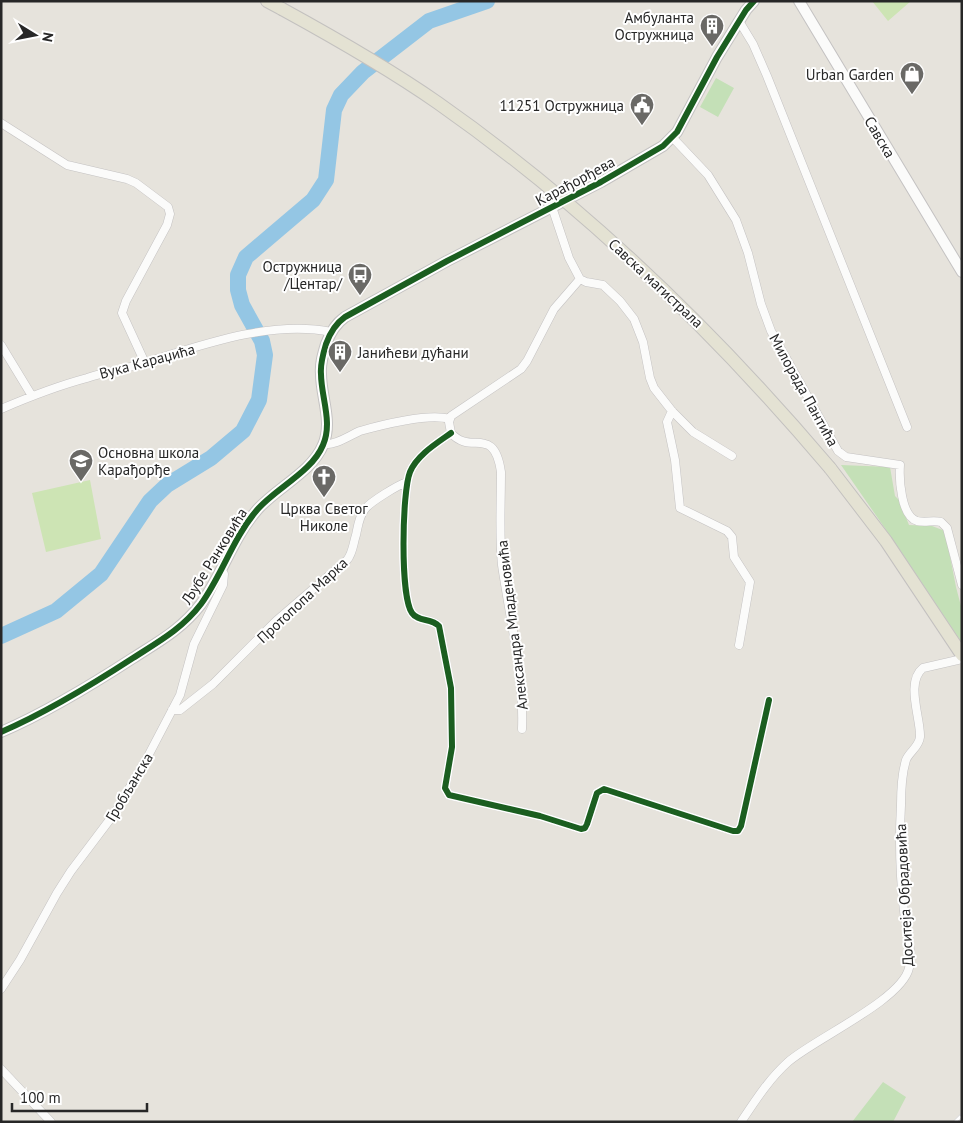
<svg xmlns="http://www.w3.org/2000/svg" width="963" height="1123" font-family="'PT Sans',sans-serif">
<rect width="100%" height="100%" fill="#e6e3dc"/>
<path fill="#c4e0b7" d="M716 78 734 88 718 117 700 107Z
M841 465 890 467 895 496 899 500 909 525 932 526 945 531 956 587 962 610V643L900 550Z
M883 1082 906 1097 893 1122H852Z"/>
<path fill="#cde4b4" d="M872 1H911L888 21Z
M90 480 101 539 46 552 32 493Z"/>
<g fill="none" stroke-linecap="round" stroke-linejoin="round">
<path stroke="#94c6e4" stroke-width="16" d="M1 636 56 611 101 574 150 501 167 485 211 458 243 431 259 400 265 355 262 341 242 305 238 290V275L246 257 313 200 326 180 334 110 341 95 363 72 429 21 487 1"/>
<defs>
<path id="minor" d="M739 21 753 44 767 76 907 427
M1 123 67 165 127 179 136 183 168 207 170 214 167 225 126 301 122 313 145 363
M673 138 708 175 736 220 748 253 761 304 771 331 838 451 846 457 900 465C899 479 901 516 917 521 925 523 933 520 941 522L947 528 962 585
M552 207 569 258 580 279 586 282 603 285 620 301 634 319 643 342 650 378 654 388 672 411 693 432 732 456
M1 345 32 396
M1 409C29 397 57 386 87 378 102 373 119 370 134 366 194 348 268 319 331 332
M672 411 667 422 675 460 680 508 727 531 732 537 734 557 750 582 739 645
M451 433C437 443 417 455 410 472 402 492 400 596 412 613 418 622 431 618 439 626L451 688 452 747 445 788 449 795 540 816 581 829 585 828 587 824 597 793 604 789 733 831H738L741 826 769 700
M451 433C471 456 494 424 501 472 501 503 499 535 502 565 510 620 524 674 522 729
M451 433 449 422 451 416 521 369 527 361 554 309 580 279
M324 444C335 446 350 435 360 431 381 425 429 413 449 419
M172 710H180L213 684 276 621 347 560C353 553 353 544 356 535 358 526 359 516 365 509 370 502 398 485 407 482
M1 989 20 960 57 893 71 871 114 814 147 758 180 695 194 644 223 585 224 574 221 570
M1 1069 51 1122
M741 1122C755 1101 769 1079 788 1062 814 1039 902 1000 909 968 913 950 906 929 904 911 900 876 899 840 901 805 901 791 902 773 906 760 909 752 919 747 920 737 921 719 905 682 923 668L962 659"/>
<path id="tertiary" d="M799 1 962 272
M1 732C45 713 93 684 133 658 158 642 182 629 201 604 222 575 233 538 257 510 276 488 312 472 323 445 333 422 321 397 321 374 320 364 323 354 326 344 330 333 335 324 345 317L447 261 601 182 663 146 677 132 717 57 746 10 754 1"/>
<path id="primary" d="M267 1 282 9
M830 468 886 541 962 655"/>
</defs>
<use href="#minor" stroke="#c4c2c2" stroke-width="9"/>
<use href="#tertiary" stroke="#c4c2c2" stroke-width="12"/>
<use href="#primary" stroke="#c3c1bf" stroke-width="14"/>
<use href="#minor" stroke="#fbfbfa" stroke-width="8"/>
<use href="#tertiary" stroke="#fbfbfa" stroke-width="10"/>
<use href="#primary" stroke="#e4e2d3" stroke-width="12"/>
<defs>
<path id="rail" d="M955 1122 962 1115"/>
</defs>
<use href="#rail" stroke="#dddcdd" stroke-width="4.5"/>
<use href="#rail" stroke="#fff" stroke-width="2.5" stroke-dasharray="8" stroke-linecap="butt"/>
<defs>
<path id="primary-bridge" d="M282 9C335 38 388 68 438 103 585 206 714 331 830 468"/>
</defs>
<use href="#primary-bridge" stroke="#c3c1bf" stroke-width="14" stroke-linecap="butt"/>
<use href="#primary-bridge" stroke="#e4e2d3" stroke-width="12"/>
<defs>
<path id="cycleway" d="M451 433C437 443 417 455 410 472 402 492 400 596 412 613 418 622 431 618 439 626L451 688 452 747 445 788 449 795 540 816 581 829 585 828 587 824 597 793 604 789 733 831H738L741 826 769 700
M1 732C45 713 93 684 133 658 158 642 182 629 201 604 222 575 233 538 257 510 276 488 312 472 323 445 333 422 321 397 321 374 320 364 323 354 326 344 330 333 335 324 345 317L447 261 601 182 663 146 677 132 717 57 746 10 754 1"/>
</defs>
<use href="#cycleway" stroke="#fff" stroke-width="9"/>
<use href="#cycleway" stroke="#1b5e20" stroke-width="6"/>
</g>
<defs>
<symbol id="building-pin" viewBox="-11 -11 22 30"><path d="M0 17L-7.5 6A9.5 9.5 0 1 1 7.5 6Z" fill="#6a6966" stroke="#fff"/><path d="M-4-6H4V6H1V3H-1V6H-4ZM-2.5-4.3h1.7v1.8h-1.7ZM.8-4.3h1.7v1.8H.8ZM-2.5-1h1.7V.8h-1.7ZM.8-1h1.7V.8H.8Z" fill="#fff"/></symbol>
<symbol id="shop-pin" viewBox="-11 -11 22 30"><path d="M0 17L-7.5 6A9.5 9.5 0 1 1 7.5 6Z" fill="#6a6966" stroke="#fff"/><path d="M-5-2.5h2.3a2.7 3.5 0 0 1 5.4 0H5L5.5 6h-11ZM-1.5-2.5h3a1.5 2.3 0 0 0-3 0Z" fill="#fff"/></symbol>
<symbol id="civic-pin" viewBox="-11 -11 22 30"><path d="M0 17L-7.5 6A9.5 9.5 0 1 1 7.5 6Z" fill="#6a6966" stroke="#fff"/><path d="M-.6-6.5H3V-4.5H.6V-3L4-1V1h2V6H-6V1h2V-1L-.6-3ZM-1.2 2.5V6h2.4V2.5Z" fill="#fff"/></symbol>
<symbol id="bus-pin" viewBox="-11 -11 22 30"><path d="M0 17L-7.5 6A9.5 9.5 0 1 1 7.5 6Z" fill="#6a6966" stroke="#fff"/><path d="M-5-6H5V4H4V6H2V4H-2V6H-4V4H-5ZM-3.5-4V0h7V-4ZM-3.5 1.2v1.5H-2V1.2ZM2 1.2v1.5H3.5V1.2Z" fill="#fff"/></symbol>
<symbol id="school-pin" viewBox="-11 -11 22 30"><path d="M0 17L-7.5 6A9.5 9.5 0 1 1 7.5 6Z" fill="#6a6966" stroke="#fff"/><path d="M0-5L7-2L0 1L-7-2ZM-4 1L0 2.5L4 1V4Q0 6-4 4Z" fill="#fff"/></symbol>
<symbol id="church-pin" viewBox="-11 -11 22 30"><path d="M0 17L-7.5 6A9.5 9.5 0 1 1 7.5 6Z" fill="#6a6966" stroke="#fff"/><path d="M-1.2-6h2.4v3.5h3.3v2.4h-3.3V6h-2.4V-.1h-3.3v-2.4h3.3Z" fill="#fff"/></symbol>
</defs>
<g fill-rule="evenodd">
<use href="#building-pin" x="698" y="12" width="28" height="38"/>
<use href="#shop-pin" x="898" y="60" width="28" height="38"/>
<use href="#civic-pin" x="628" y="91" width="28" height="38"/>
<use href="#bus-pin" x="346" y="261" width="28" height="38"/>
<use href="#building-pin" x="326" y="338" width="28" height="38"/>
<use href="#school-pin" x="67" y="447" width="28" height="38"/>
<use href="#church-pin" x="310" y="463" width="28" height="38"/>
</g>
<g text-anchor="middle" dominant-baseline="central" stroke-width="4" stroke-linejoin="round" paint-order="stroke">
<g font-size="15" fill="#272727" stroke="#fff" text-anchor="end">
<text x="694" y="17">Амбуланта<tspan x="694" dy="17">Остружница</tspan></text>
<text x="894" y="74">Urban Garden</text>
<text x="624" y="105">11251 Остружница</text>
<text x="342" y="266">Остружница<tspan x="342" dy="17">/Центар/</tspan></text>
<text x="358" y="352" text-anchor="start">Јанићеви дућани</text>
<text x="98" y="452" text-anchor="start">Основна школа<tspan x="98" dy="17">Карађорђе</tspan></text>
<text x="324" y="508" text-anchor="middle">Црква Светог<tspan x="324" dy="17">Николе</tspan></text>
</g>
<g font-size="15" fill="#272727" stroke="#fff">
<text transform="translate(880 137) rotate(59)">Савска</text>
<text transform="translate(575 181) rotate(-28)">Карађорђева</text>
<text transform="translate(656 283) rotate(43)">Савска магистрала</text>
<text transform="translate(147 361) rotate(-15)">Вука Караџића</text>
<text transform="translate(804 390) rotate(61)">Милорада Пантића</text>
<text transform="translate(214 556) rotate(-58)">Љубе Ранковића</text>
<text transform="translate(302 600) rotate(-43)">Протопопа Марка</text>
<text transform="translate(512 625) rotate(-97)">Александра Младеновића</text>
<text transform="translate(129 787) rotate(-59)">Гробљанска</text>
<text transform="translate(904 895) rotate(-93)">Доситеја Обрадовића</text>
</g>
</g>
<rect width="963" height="1123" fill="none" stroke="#272727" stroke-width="5"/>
<g transform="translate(35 35) rotate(100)" stroke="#ffffff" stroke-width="4" paint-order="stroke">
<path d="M0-4L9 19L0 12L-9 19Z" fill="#272727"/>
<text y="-8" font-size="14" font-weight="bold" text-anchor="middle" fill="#272727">N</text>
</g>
<path d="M12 1103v8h135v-8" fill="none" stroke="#272727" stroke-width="2.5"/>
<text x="20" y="1103" font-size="15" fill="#272727" stroke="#ffffff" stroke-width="4" paint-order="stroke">100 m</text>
</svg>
